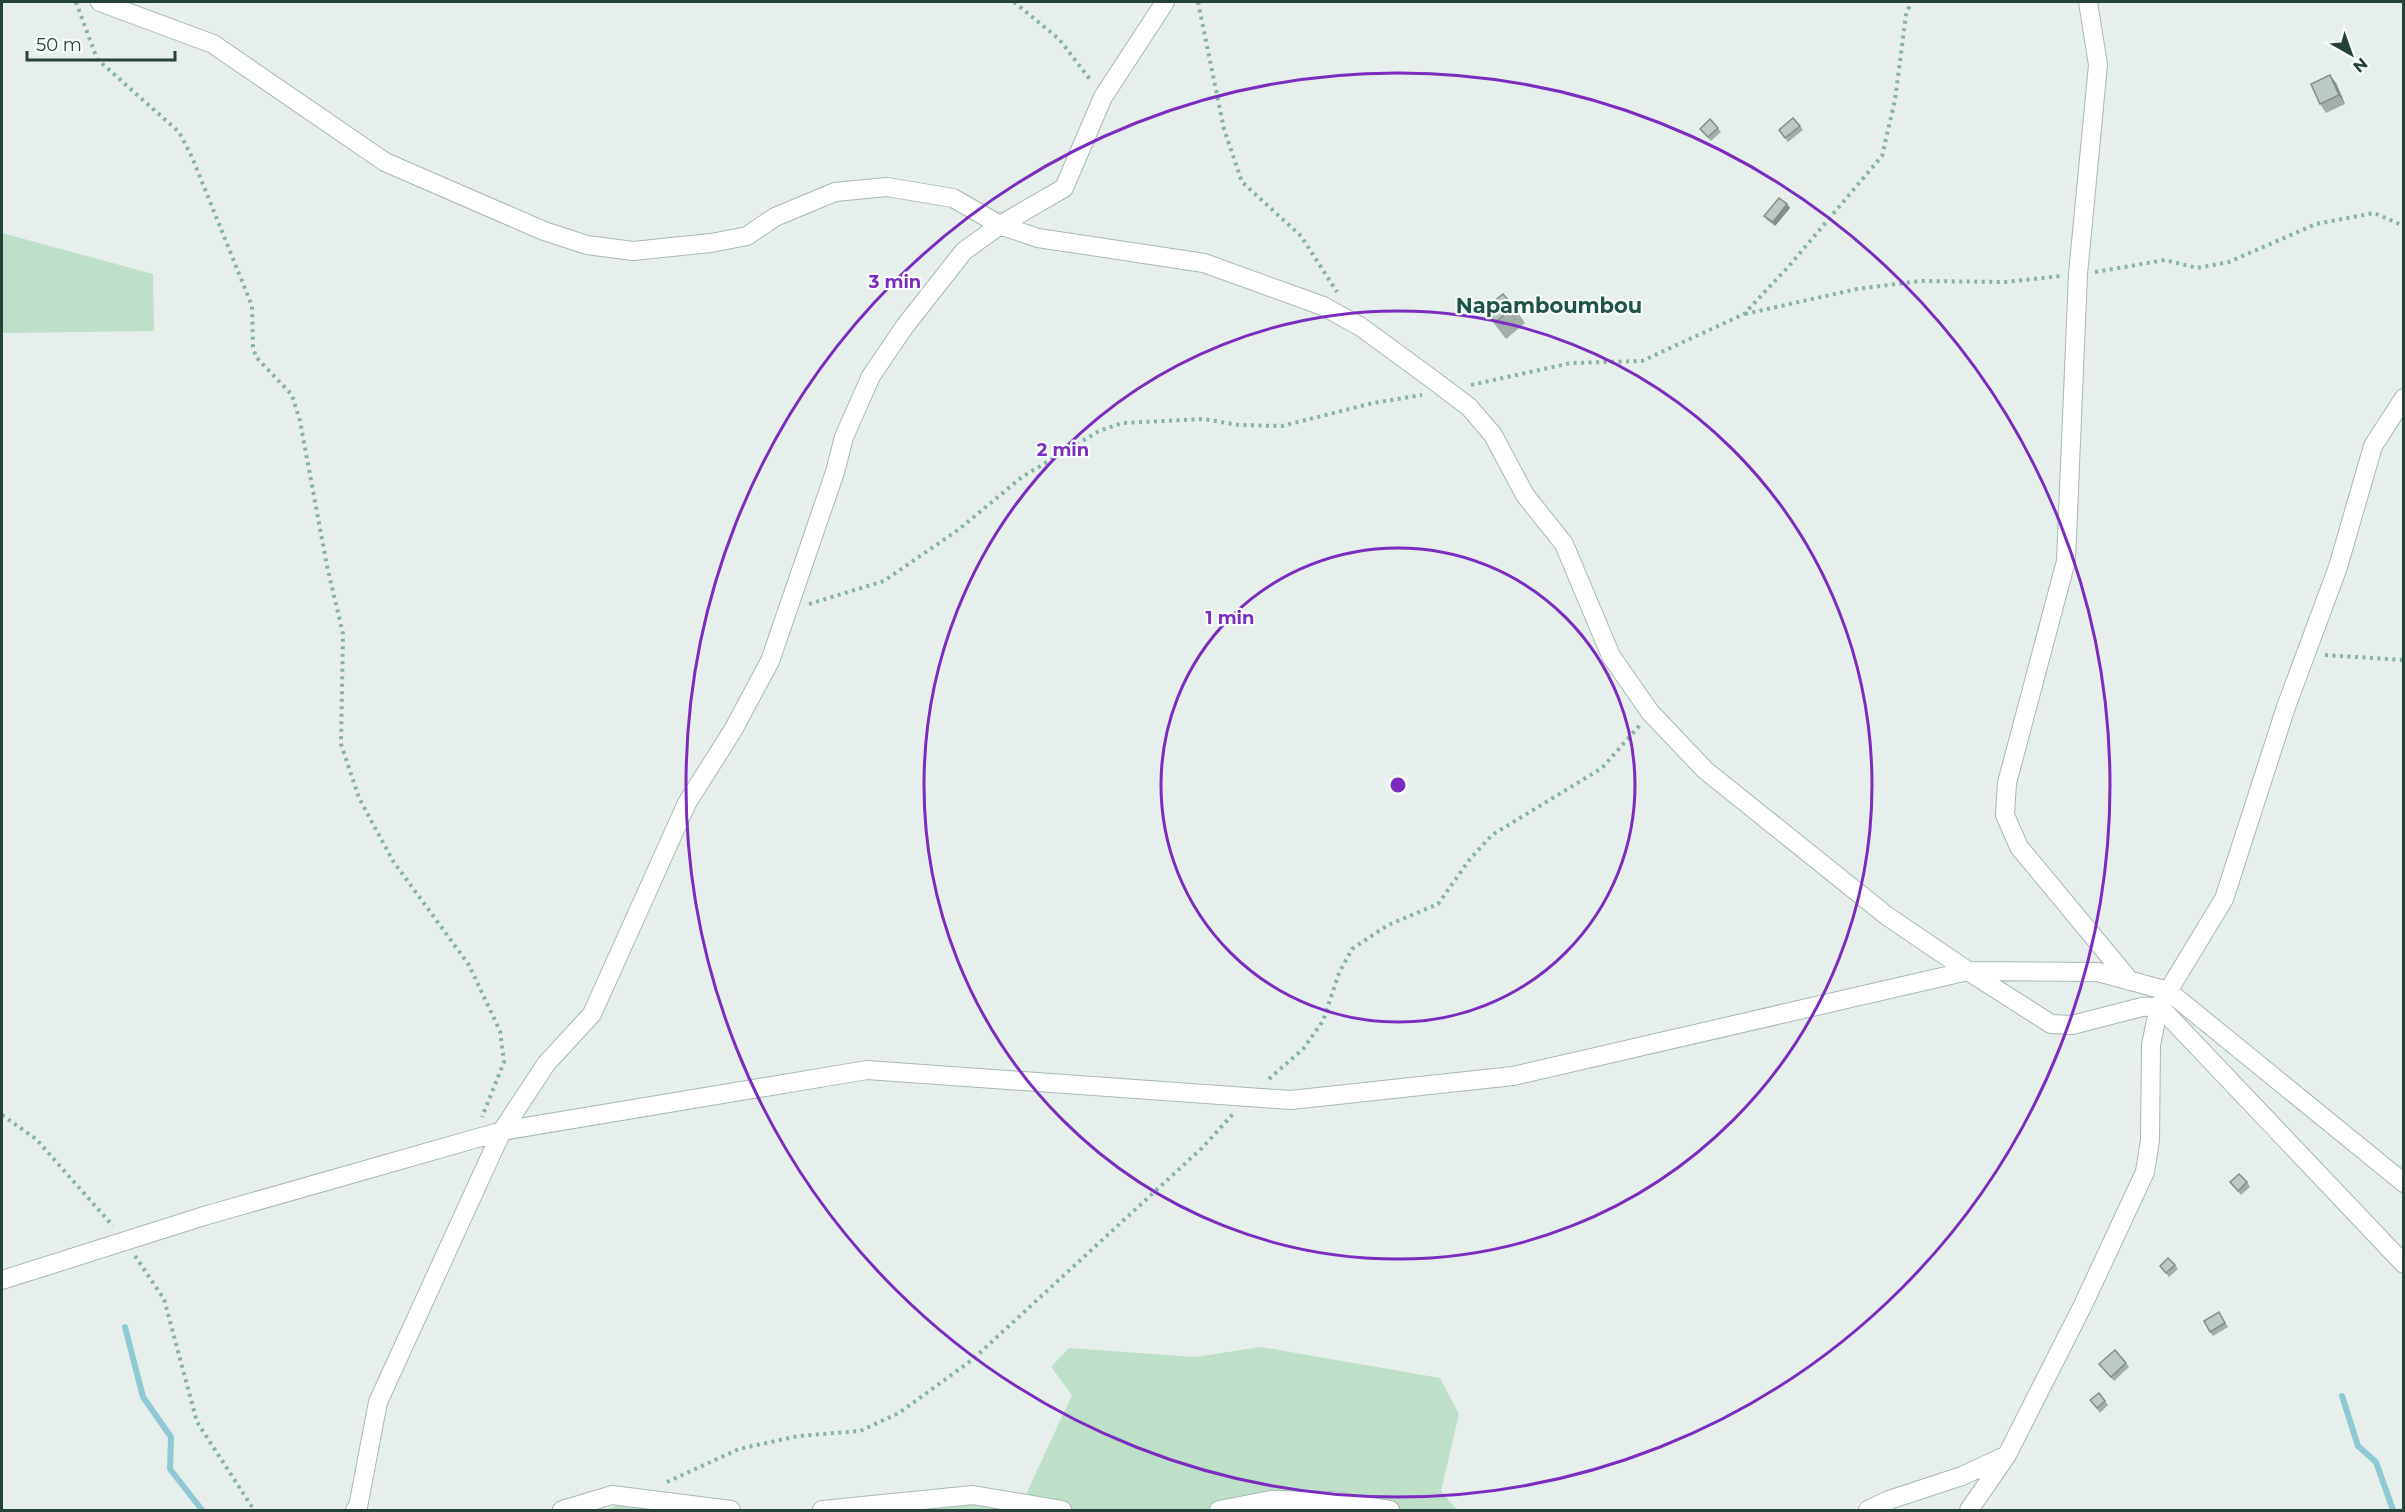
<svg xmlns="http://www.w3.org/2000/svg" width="2405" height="1512" font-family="Montserrat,sans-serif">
<rect width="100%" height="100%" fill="#e6efeb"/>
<path fill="#bfe0c8" d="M2 233 153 274 154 331 2 333Z
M1261 1347 1440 1378 1459 1414 1441 1491 1457 1510H822L973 1495 1022 1503 1072 1395 1051 1367 1069 1348 1195 1357Z
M633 1498 731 1510H606Z"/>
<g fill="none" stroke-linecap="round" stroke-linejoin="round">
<path stroke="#8ec9d4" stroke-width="6" d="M125 1327 143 1397 171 1437 170 1469 202 1510
M2342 1396 2358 1446 2376 1462 2393 1510"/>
<defs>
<path id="minor" d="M100 2 213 44 385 162 544 231 587 245 633 251 711 243 747 236 775 217 835 192 887 187 953 198 1000 225 1038 238 1204 263 1323 306 1361 327 1436 382 1469 407 1493 435 1525 495 1564 544 1611 656 1650 712 1705 770 1887 916 1968 971 2051 1024 2072 1025 2142 1007 2159 1006 2404 1264
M2088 2 2098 65 2078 274 2066 561 2007 783 2005 815 2019 847 2130 981
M2 1280 204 1216 502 1131 867 1070 1291 1100 1513 1076 1968 971 2098 972 2168 991 2404 1183
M355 1510 358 1507 378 1402 502 1131 546 1064 592 1014 687 803 733 730 770 661 835 472 844 437 871 376 905 326 964 251 1000 225 1064 188 1103 97 1165 2
M562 1510 612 1495 731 1510
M822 1510 973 1495 1062 1510
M1219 1510 1271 1500 1333 1501 1390 1510
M1868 1510 1889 1500 1962 1476 2005 1456
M1969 1510 2007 1455 2083 1305 2145 1172 2150 1140 2151 1045 2159 1006 2224 899 2286 707 2338 567 2373 446 2404 398"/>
</defs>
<use href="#minor" stroke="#a8b8b2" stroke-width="20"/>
<path stroke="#86b3a5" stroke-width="4" stroke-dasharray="3 4.5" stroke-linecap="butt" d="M76 2 97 59 179 132 192 157 252 306 253 347 256 357 292 395 300 421 327 566 343 634 341 744 359 798 393 861 469 965 500 1031 504 1062 482 1117
M1014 2 1059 39 1092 82
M1198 2 1224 129 1242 182 1301 236 1337 292
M2095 272 2165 260 2197 268 2229 262 2316 224 2374 213 2404 226
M1745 314 1857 289 1920 281 2006 282 2061 276
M1471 385 1571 363 1642 361 1744 314 1789 266 1882 156 1895 100 1906 15 1911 2
M809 604 884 581 958 530 1022 477 1099 431 1122 423 1203 419 1239 425 1282 426 1373 403 1422 395
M2325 655 2404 660
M1269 1079 1303 1049 1323 1021 1339 973 1352 949 1388 925 1438 904 1470 859 1492 835 1602 768 1640 725
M2 1115 36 1139 113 1226
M135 1256 164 1299 197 1422 254 1510
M667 1482 739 1449 798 1436 860 1431 899 1413 972 1360 1202 1148 1233 1114"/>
<use href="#minor" stroke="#fff" stroke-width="18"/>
</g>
<path fill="#a1aea9" d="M2336 83 2345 104 2326 113 2320 104Z
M1800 126 1803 130 1788 142 1782 134Z
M1718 128 1721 132 1711 141 1700 129Z
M1787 204 1790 208 1775 226 1767 220 1764 216Z
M1514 307 1525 323 1506 339 1496 326 1484 309Z
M2230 1182H2247L2250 1187 2241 1195Z
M2175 1265 2178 1269 2169 1277 2160 1266Z
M2219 1312 2228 1327 2213 1336 2210 1332Z
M2126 1363 2129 1367 2114 1381 2099 1364Z
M2099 1393 2108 1405 2100 1413 2090 1400Z"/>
<path fill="#838d89" d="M2330 75 2336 83 2345 104 2339 95Z
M1787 204 1790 208 1775 226 1773 222Z"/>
<path fill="#bbcac4" stroke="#838d89" stroke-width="1.5" d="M2330 75 2339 95 2320 104 2311 84Z
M1793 118 1800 126 1785 138 1779 130Z
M1710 119 1718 128 1708 137 1700 129Z
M1779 198 1787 204 1773 222 1764 216Z
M1503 294 1514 307 1495 322 1484 309Z
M2239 1174 2247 1182 2238 1191 2230 1182Z
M2168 1258 2175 1265 2166 1273 2160 1266Z
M2219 1312 2225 1323 2210 1332 2204 1321Z
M2115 1350 2126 1363 2111 1377 2099 1364Z
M2099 1393 2105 1401 2097 1408 2090 1400Z"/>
<g fill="none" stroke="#7b2cbf" stroke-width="3">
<circle cx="1398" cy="785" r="237"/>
<circle cx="1398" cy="785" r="474"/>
<circle cx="1398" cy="785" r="712"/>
</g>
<g text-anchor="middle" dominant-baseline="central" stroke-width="4.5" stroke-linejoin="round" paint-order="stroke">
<g font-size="21" font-weight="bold" fill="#1f5548" stroke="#f7fbf9">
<text x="1549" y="305">Napamboumbou</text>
</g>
</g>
<circle cx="1398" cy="785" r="9" fill="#7b2cbf" stroke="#f7fbf9" stroke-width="3"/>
<g font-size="18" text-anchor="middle" font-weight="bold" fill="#7b2cbf" stroke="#f7fbf9" stroke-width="4.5" stroke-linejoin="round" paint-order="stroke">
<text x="895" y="288">3 min</text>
<text x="1063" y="456">2 min</text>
<text x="1230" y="624">1 min</text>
</g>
<rect width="2405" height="1512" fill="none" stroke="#24423a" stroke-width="6"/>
<g transform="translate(2351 54) rotate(140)" stroke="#f7fbf9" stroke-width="4.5" paint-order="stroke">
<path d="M0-4.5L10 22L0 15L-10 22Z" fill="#24423a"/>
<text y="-9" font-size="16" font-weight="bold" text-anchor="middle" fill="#24423a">N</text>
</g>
<path d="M27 51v9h148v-9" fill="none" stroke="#24423a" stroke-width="3"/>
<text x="36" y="51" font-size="18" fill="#24423a" stroke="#f7fbf9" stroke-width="4.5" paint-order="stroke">50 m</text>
</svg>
